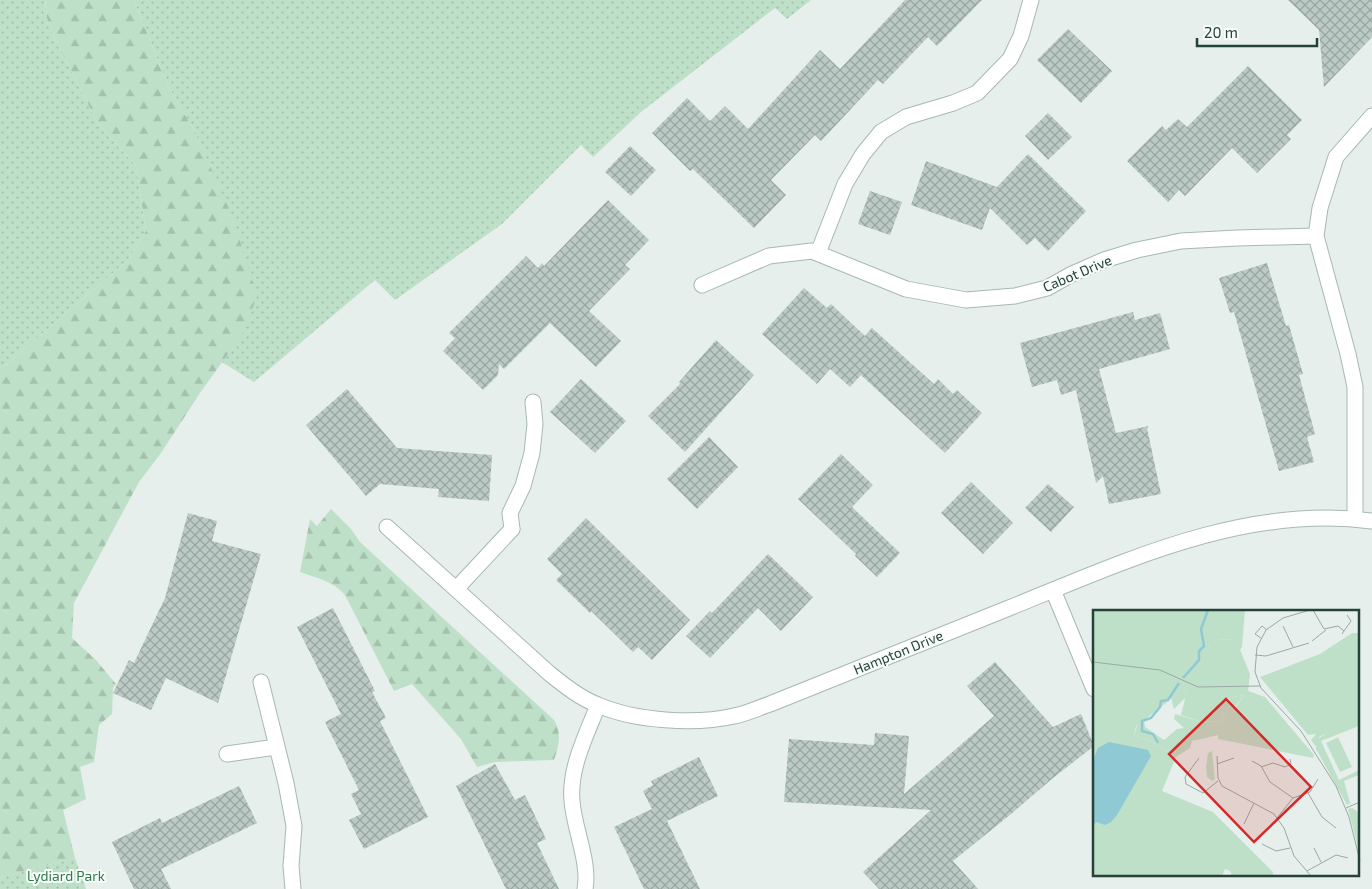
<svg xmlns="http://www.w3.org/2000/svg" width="1372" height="889" font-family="'Exo 2',sans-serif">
<defs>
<pattern id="grass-dots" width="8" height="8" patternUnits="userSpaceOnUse" patternTransform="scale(1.25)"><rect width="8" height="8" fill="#bfe0c8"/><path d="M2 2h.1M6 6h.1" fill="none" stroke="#a4c1ad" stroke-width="1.8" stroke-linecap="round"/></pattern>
<pattern id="forest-firs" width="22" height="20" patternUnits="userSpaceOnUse" patternTransform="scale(1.25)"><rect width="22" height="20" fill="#bfe0c8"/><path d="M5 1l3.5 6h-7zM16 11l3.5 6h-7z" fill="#a4c1ad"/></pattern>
<pattern id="building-cross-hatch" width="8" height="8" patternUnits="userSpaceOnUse" patternTransform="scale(1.25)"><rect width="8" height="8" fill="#bbcac4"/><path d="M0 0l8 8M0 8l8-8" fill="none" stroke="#98a6a0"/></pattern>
</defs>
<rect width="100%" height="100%" fill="#e6efeb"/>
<path fill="url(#grass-dots)" d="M0 0H45L48 25 98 124 136 166 146 231 128 260 0 370Z
M134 0H811L787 19 775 8 641 112 593 157 581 145 502 224 395 300 375 280 254 382 222 362 214 344 195 132 168 86Z
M75 858 86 889H0V878Z"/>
<path fill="url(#forest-firs)" d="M45 0H134L168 86 195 132 233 218 257 296 245 330 200 393 161 453 139 482 74 603 72 638 96 660 116 684 113 688 112 714 99 725 94 762 80 767 86 799 63 810 75 858 0 878V370L128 260 146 231 136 166 98 124 48 25Z
M331 509 351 529 360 542 554 720C562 734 559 745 554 760L495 762 477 767 461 739 412 684 394 691 345 595C333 581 317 578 300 572L310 519 317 526Z"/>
<path fill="url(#building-cross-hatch)" d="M905 0H982L937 46 928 37 883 84 878 80 821 141 815 135 771 180 786 195 754 228 693 169 690 171 652 133 687 98 710 121 725 106 748 129 820 50 840 69Z
M1288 0H1372V37L1324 87 1319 30Z
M1068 29 1112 71 1081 103 1037 60Z
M1248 66 1302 120 1287 135 1291 139 1257 173 1232 148 1185 196 1179 190 1168 202 1127 161 1162 126 1166 130 1178 119 1187 127Z
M1048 113 1072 137 1048 160 1025 136Z
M630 146 656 170 631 196 605 172Z
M1028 154 1086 211 1048 251 1035 238 1027 245 990 208 982 230 911 205 926 161 997 187Z
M870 191 902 202 890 235 858 224Z
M608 200 649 240 625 265 630 269 589 311 621 341 596 367 550 323 504 369 499 364 498 375 483 390 443 351 455 338 449 333 526 256 538 268 542 263 544 266Z
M1267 263 1286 326 1289 325 1303 374 1299 375 1315 434 1307 437 1314 462 1279 471 1234 312 1230 313 1219 278Z
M804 288 827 308 831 304 865 336 872 328 934 384 938 379 953 394 957 390 982 413 945 453 861 375 850 387 830 369 817 384 762 334Z
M1133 312 1135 320 1160 313 1170 349 1099 369 1116 433 1149 426 1147 428 1161 494 1109 504 1103 476 1096 483 1076 390 1061 395 1057 380 1032 387 1020 343Z
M716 340 754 375 685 452 648 416 680 384 679 382Z
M581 379 626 421 595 453 550 412Z
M347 389 397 448 492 455 489 501 438 497 439 489 380 484 366 496 306 425Z
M709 437 738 467 697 509 667 479Z
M841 454 873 485 852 507 900 553 877 577 855 556 856 554 798 499Z
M971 482 1013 523 983 554 941 513Z
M1048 484 1074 507 1051 532 1025 508Z
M188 513 217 521 212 541 261 554 218 703 166 678 151 710 113 693 129 660 134 663 165 598Z
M586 518 690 620 652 660 638 647 633 652 591 611 590 613 556 580 562 574 547 559Z
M768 554 813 597 781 631 758 608 710 658 686 636 710 611 712 613Z
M333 608 375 691 372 692 386 718 380 721 428 817 364 849 349 820 361 814 351 794 359 790 325 722 341 714 297 627Z
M995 662 1053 727 1081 714 1094 746 1053 778 1011 814 953 861 978 889H879L863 872 931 810 784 802 789 739 874 745 875 733 909 736 904 794 994 716 967 686Z
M699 757 718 796 667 821 700 889H644L614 827 652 809 643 791 653 785 651 781Z
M495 764 515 800 525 795 546 839 537 843 559 889H506L456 786Z
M239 786 257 823 161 869 171 889H134L112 842 160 818 162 823Z"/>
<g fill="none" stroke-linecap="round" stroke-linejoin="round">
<defs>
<path id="service" d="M512 529 510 513 523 486 532 453 535 424 533 402"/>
<path id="minor" d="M1316 236 1320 208 1336 157 1372 116
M818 253 845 184 863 154 881 132 906 117 953 103 977 93 1010 59 1021 36 1031 0
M702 285 769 256 812 251 906 289 966 300 1015 296 1047 288 1072 274 1104 260 1137 250 1181 241 1237 238 1316 236 1348 354 1355 387V519
M387 527 550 674C565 686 580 698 598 705 635 721 695 725 734 716 746 714 758 708 770 704 850 672 929 640 1009 608 1123 562 1245 504 1372 521
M457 588 512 529
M1053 590 1094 689
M261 682 286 783 294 826 291 866 293 889
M227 754 276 747
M585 889C590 862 574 829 572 801 569 768 586 736 598 705"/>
</defs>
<use href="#service" stroke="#a8b8b2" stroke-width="17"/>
<use href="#minor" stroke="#a8b8b2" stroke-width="17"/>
<use href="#service" stroke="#fff" stroke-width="15"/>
<use href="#minor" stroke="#fff" stroke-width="15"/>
</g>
<g text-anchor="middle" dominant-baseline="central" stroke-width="4" stroke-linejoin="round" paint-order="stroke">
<g font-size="14" fill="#24423a" stroke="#f7fbf9">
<text transform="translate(1077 273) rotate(-23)">Cabot Drive</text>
<text transform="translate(898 652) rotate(-22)">Hampton Drive</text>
</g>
<g font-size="14" fill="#2d7a4b" stroke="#f7fbf9">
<text x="66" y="875">Lydiard Park</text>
</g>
</g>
<g transform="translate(1093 610)">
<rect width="266" height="266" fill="#e6efeb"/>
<path d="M0 0H115L116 36 123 29 143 30 157 64 155 81 172 87 221 145 220 148 125 129V124L151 85 140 87 128 112 106 111 88 105 94 81 80 75 73 93 43 116 41 126 58 131 83 147 69 181 120 202 180 262V266H139L137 261 132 259 129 266H0ZM259 23H266V116L230 125 226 127 223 137 218 130 223 124 215 125 167 67 227 44Z" fill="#bfe0c8"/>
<path d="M108 0H152L149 37 147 40 142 30 123 29 116 36 117 46 111 62 100 71 89 66 98 50ZM80 74 94 81 93 87 81 99 78 88 51 110 52 117 71 130 84 119 91 118 81 109 82 104 106 111 128 112 140 87 151 85 142 97 130 124 99 131 97 138 83 147 58 131 41 126 47 105 61 88ZM0 99 29 105 35 111V119L30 123 0 117ZM266 116 228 131 246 170 266 160V165L251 171 257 193 254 195 223 139 224 129 239 121ZM62 141 81 150 29 266H0L1 236 12 228 36 226 24 214V205L53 151ZM119 141 122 169 119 171 114 167 113 157 115 143ZM259 198 264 201 267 210 266 241 255 199Z" fill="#bfe0c8"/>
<path d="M250 109 254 111 227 118 221 115Z" fill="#bfe0c8"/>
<path d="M245 127 259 157 247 162 233 133ZM83 220 97 222 109 233 111 249 105 266H99L105 249 104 236 97 228 86 225 71 233 57 266H51L68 228Z" fill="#bfe0c8"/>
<path d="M16 132 55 140 58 146 24 205 18 212 12 215 3 212 0 216V150L5 138Z" fill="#8ec9d4"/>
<path fill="none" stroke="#8ec9d4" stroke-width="2.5" d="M90 68 106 50V41L111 36 108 19 115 0M65 133 60 124 49 121V111L58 108 67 97 68 91 75 90 86 73"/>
<path fill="none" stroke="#98aaa4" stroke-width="1" d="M217 0 190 8 173 20 164 37 162 62 168 78 208 121 243 176 256 207 267 251M220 0 231 19 245 16 251 21 249 24M190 16 200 37M251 21 258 11 254 5M168 28 162 24 169 16 174 20M219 31 233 20M162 45 173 46 216 33M0 52 67 60 105 77 167 76M124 146 125 168 129 176 181 204 191 218 201 246 218 266M106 148 92 167 93 174 110 183 125 171M159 151 168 156 177 172 200 188 184 208M124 154 141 148M168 157 180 153 192 157 198 154 197 149M215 183 229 207 243 218M200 188 217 182 225 169M253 198 267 192M151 214 161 193M169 234 183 241 197 238M221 238 228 252M214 261 243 245 255 248M154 266H173"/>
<path fill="#d62828" fill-opacity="0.15" stroke="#d62828" stroke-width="2.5" d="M133 89 218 177 161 232 76 144Z"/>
<rect width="266" height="266" fill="none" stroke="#24423a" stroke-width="2.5"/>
</g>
<path d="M1197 38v8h120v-8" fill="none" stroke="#24423a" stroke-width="2.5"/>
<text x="1204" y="38" font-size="15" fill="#24423a" stroke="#f7fbf9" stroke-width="4" paint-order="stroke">20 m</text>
</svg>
